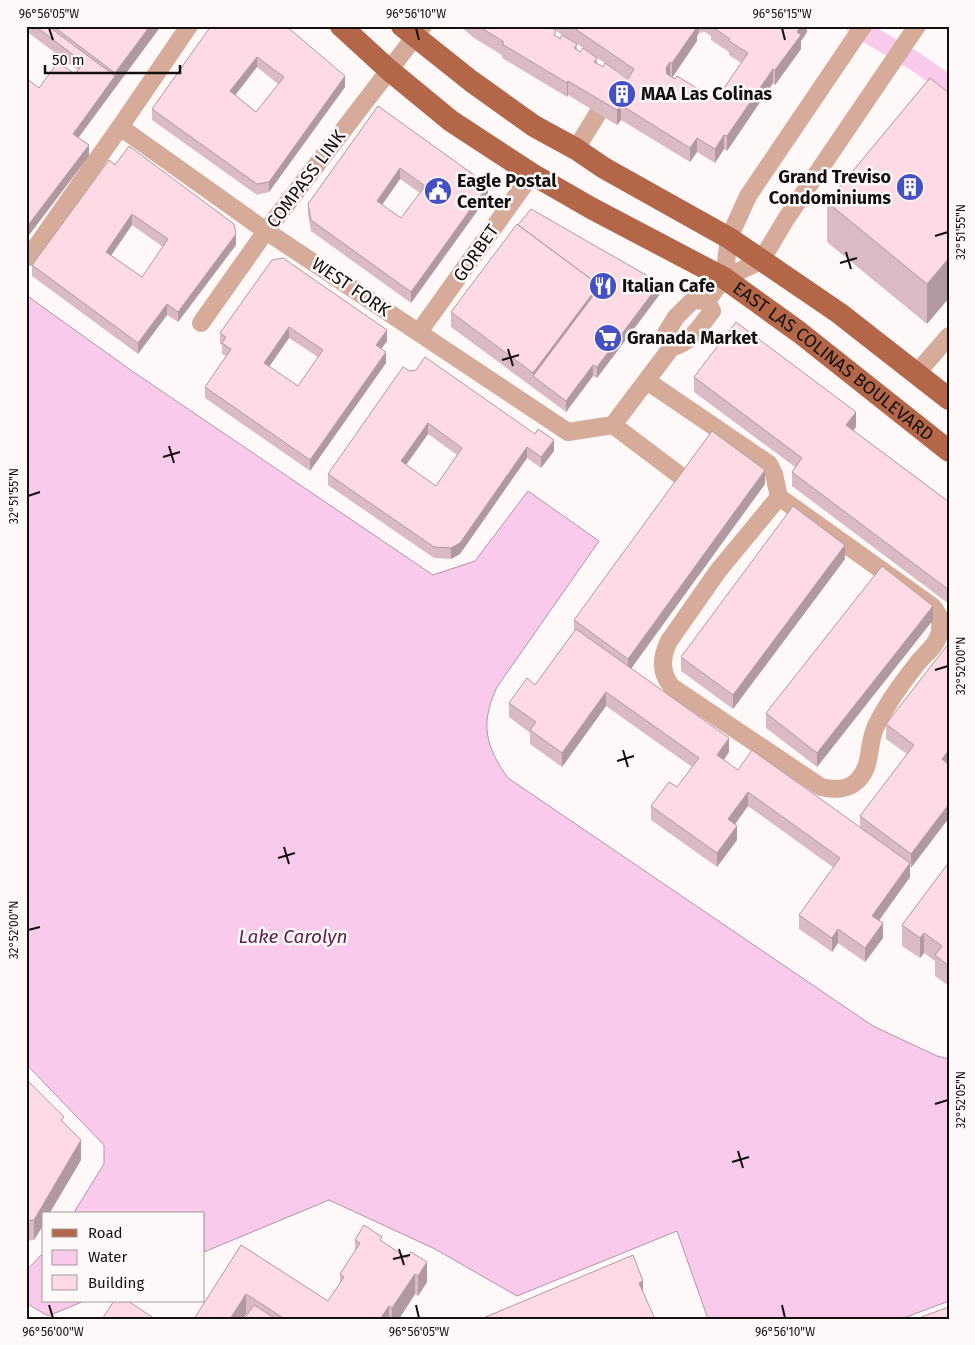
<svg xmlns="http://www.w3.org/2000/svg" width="975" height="1345" font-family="'Fira Sans',sans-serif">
<rect width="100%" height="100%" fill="#fef9f8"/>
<path fill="#f9caeb" stroke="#b492a9" d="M26 295 132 371 433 575 475 561 528 491 599 541 497 687C480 723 485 746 508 778L873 1026 937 1056 949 1059V1301L901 1319H708L677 1231 517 1296 435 1249 329 1200 204 1252V1214H73L104 1164V1145L26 1064Z
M44 1252V1301H84L48 1316 26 1303V1271Z"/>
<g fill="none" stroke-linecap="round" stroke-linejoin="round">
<path stroke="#f9caeb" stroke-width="19" d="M855 26 916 62 949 85"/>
<path stroke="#d7ab9a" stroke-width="18" d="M189 26 120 127 266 231 568 432 613 425 671 348C691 342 699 328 712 311L707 301
M576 149 598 113
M29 257 120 127
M724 278 729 238 748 196 863 26
M707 301 724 278 761 261 786 219 917 26
M201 323 266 231 423 26
M419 332 532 174
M671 348 666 333 676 317 693 300 707 301
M916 374 949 336
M647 381 769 464 774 474 779 497 932 606C940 614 942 624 939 635 935 648 924 654 916 665 901 684 886 705 876 726 867 744 873 766 857 781 848 790 833 790 821 787L672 687C660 673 661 657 669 641L718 571 779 497
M613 425 686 480"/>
<g stroke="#b36648" stroke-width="22">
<path id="s1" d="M341 26 389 70 451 121 532 174 591 208 724 278 799 332 949 451"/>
<path d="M402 26 471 81 534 126 576 149 604 168 729 238 839 313 949 399"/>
</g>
</g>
<path fill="#dabbc4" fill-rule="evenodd" d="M26 26H161L78 138 89 156 26 239V78L39 88 75 74 78 70 26 31Z
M211 26 345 87 269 192 257 195 152 120V109ZM257 67 278 84 256 112 235 95Z
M460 26H549L556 36 560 39 562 35 549 26H807V32L801 41V49L775 85 773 83 727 151 724 149 715 163 697 152 690 162 621 120 617 125 568 95 567 97 502 58V55L474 38ZM705 32 711 36V40L729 52V55L741 63 716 100 672 77 697 41V36L699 33ZM577 44 583 48 580 52 577 50ZM597 58 628 78 603 67 597 63Z
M930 78 927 324 827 242V202Z
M378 106 488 196 411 303 311 231 308 215V204ZM400 179 420 193 401 218 382 205Z
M109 160 236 245 178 322 167 315 138 354 32 276V265ZM132 225 163 247 142 277 111 255Z
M272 260 387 341 381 349 386 363 310 471 205 398V387L226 356 222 354V345L220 344V333ZM289 338 318 357 298 386 269 367Z
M660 294 597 378 593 376 566 412 451 327V312Z
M410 371 554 451 541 468 527 458 460 554 451 559 434 558 328 485V474ZM428 434 457 455 436 486 406 465Z
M694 377 856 427 853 430 949 502V604L792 486V472L795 467 694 392Z
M765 484 631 668 729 752 724 760 738 770 860 827V816L907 754 886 739V724L949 643 910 868V877L879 921 883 938 865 962 838 943 832 952 799 929V915L834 868 748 806 735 824 737 840 717 867 651 820V806L677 787 692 767 606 706 562 767 530 744V733L509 717V703L535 685 574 631V620Z
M845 559 733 709 681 671V657Z
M933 620 817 767 766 728V713Z
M949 862V986L935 976V961L924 953 920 958 902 946V925Z
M26 1073 29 1082 64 1123 81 1160 34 1240 26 1241Z
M355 1240 382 1242 427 1282 418 1296 415 1294 399 1319H244L247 1315 246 1314 243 1319H194L241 1245 328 1301 340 1283V1274L355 1252Z"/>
<path fill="#b199a0" d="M150 26H161L73 145V134L115 76V73Z
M695 26H699V33L697 36V41L672 78V63Z
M801 26H807V32L801 41V49L775 85V70Z
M257 57V67L230 102V91Z
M670 62V76L666 83V68Z
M773 69V83L727 151V136Z
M345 76V87L269 192V182Z
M568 81V95L567 97V83Z
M621 105V120L617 125V110Z
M724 135V149L715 163V149Z
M697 138V152L690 162V148Z
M89 145V156L26 239V228Z
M400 168V179L377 212V201Z
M488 185V196L411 303V292Z
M132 214V225L106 263V252Z
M236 234V245L178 322V312Z
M949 258V298L927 324V284Z
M660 283V294L597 378V367Z
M599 285V299L533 376V373Z
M167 304V315L138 354V343Z
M289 327V338L264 374V363Z
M387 330V341L376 356V345Z
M386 352V363L310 471V460Z
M593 365V376L566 412V401Z
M856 412V427L846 439V425Z
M428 423V434L401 472V461Z
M554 440V451L541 468V457Z
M527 447V458L460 554 451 559V548Z
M765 470V484L628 673V659Z
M845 545V559L733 709V695Z
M933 606V620L817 767V753Z
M606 692V706L562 767V753Z
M729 738V752L717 770V755Z
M949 750V765L942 759Z
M748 792V806L728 834V819Z
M949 804V818L911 868V854Z
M737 826V840L717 867V853Z
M910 863V877L872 930V916Z
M883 923V938L865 962V948Z
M838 929V943L832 952V938Z
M924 933V953L920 958V938Z
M81 1140V1160L49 1214H44V1224L34 1240V1220Z
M427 1262V1282L418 1296V1276Z
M415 1274V1294L399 1319H392V1308Z
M643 1281V1302L639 1283Z
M246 1294V1314L243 1319H230Z
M389 1306V1319H380Z"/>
<path fill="#fddae4" stroke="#b199a0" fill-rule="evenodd" d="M35 26H48L115 76 73 134 89 145 26 228V144L27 143 26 142V78L39 88 58 62 75 74 84 63Z
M53 26H150L115 73Z
M211 26H286L345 76 269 182 257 184 152 109ZM257 57 284 77 256 112 230 91Z
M478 26H549L556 31 554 35 560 39 562 35 577 44 574 48 580 52 583 48 597 58 594 62 596 63 603 67 605 63 628 79 634 69 571 26H696L697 27 672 63 670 62 666 68 667 74 675 79 677 76 716 100 748 53 729 41 730 39 711 26H801L797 32 801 35 775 70 773 69 727 136 724 135 715 149 697 138 690 148 621 105 617 110 568 81 567 83 502 44 504 42Z
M930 78 949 93V258L927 284 827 202Z
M378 106 488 185 411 292 311 220 308 204ZM400 168 425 186 401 218 377 201Z
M129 146 234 224 236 234 178 312 167 304 138 343 32 265 109 160 115 165ZM132 214 168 239 142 277 106 252Z
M531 209 660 283 597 367 593 365 566 401 533 376 599 288V285L518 225Z
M517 224 599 285 533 373 451 312Z
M283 258 387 330 376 345 386 352 310 460 205 387 231 349 222 343 226 337 220 333 272 260ZM289 327 323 350 298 386 264 363Z
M736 322 856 412 846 425 949 502V590L792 472 802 458 694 377Z
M425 357 535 434 538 429 554 440 541 457 527 447 460 543 451 548 434 547 328 474 403 367 410 371 416 370ZM428 423 462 448 436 486 401 461Z
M712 431 765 470 628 659 574 620Z
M793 506 845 545 733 695 681 657Z
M882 566 933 606 817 753 766 713Z
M576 629 729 738 717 755 738 770 752 750 910 863 872 916 883 923 865 948 838 929 832 938 799 915 840 858 748 792 728 819 737 826 717 853 651 806 669 782 677 787 699 758 606 692 562 753 530 730 536 722 509 703 527 678 535 685Z
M949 643V750L942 759 949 765V804L911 854 860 816 914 745 886 724Z
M949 862V966L935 955 942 946 924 933 920 938 902 925Z
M26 1079 64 1117 61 1120 81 1140 34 1220 26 1221Z
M364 1225 382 1237 380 1240 407 1258 411 1252 427 1262 418 1276 415 1274 392 1308 389 1306 380 1319H285L246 1294 230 1319H194L241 1245 328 1301 344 1277 340 1274 360 1243 355 1240Z
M633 1255 643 1281 639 1283 655 1319H481Z
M114 1301H128L155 1319H102Z
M254 1305 276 1319H244Z
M949 1307V1319H916Z"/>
<path fill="none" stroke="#131010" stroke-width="2" d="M49 28 53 40M416 28 419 40M782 28 785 40M935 236 948 232M846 252 851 269M840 263 857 258M508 349 513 366M502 360 519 355M169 446 174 463M163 457 180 452M28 496 40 492M935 670 948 666M623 750 628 767M617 761 634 756M284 847 289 864M278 858 295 853M28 930 40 927M935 1104 948 1100M738 1151 743 1168M732 1162 749 1157M399 1249 404 1265M393 1259 410 1255M49 1305 53 1318M416 1305 419 1318M782 1305 785 1318"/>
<defs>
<symbol id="building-disc" viewBox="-11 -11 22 22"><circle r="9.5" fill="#4550c4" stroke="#fef9f8"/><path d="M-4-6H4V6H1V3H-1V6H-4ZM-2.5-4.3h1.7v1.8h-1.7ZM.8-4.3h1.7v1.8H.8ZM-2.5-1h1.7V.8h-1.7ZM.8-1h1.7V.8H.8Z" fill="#fff"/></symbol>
<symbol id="civic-disc" viewBox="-11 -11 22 22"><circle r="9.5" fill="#4550c4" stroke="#fef9f8"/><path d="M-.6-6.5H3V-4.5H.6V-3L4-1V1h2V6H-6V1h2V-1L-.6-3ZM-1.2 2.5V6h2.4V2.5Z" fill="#fff"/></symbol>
<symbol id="restaurant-disc" viewBox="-11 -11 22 22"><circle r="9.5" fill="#4550c4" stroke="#fef9f8"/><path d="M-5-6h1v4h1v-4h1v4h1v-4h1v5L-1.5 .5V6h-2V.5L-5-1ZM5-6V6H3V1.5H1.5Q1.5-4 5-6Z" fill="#fff"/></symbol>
<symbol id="supermarket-disc" viewBox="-11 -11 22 22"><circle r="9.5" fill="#4550c4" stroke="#fef9f8"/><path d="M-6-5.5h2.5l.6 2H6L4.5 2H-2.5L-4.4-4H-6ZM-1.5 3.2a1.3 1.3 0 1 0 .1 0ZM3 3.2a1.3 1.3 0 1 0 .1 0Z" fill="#fff"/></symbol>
</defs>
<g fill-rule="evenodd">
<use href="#building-disc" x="606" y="78" width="32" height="32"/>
<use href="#building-disc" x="894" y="171" width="32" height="32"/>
<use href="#civic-disc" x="422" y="175" width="32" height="32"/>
<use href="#restaurant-disc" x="587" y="270" width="32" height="32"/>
<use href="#supermarket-disc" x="592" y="322" width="32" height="32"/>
</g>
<g text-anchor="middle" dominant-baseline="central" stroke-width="5" stroke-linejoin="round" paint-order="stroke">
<g font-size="18" font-weight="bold" fill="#131010" stroke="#fef9f8" text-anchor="start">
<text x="641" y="94">MAA Las Colinas</text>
<text x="891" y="177" text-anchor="end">Grand Treviso<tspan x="891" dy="21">Condominiums</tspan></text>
<text x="457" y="181">Eagle Postal<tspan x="457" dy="21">Center</tspan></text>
<text x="622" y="286">Italian Cafe</text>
<text x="627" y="338">Granada Market</text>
</g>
<g font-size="18" fill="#131010" stroke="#fef9f8">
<text transform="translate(306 179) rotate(-53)">COMPASS LINK</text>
<text transform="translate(476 253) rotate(-55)">GORBET</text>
<text transform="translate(351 287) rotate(34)">WEST FORK</text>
<text stroke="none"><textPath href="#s1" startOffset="598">EAST LAS COLINAS BOULEVARD</textPath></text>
</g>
<g font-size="19" font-style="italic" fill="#59224c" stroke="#fef9f8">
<text x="293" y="936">Lake Carolyn</text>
</g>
</g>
<rect width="975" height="1345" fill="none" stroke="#fef9f8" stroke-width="55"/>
<rect x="42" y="1212" width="162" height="90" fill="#fef9f8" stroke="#a09c9b"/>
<rect x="52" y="1229" width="25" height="8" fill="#b36648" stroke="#a09c9b"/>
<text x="88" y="1238" font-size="15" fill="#131010">Road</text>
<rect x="52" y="1250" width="25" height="15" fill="#f9caeb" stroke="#a09c9b"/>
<text x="88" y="1262" font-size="15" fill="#131010">Water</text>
<rect x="52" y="1275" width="25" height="15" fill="#fddae4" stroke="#a09c9b"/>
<text x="88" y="1288" font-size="15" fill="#131010">Building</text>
<path d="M45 65v8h135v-8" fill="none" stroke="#131010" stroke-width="2.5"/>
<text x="52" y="65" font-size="15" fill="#131010" stroke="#fef9f8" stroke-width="4" paint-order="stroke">50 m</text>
<rect x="28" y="28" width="920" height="1290" fill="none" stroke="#131010" stroke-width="2"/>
<g font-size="12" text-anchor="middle" fill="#131010">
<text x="49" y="18">96°56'05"W</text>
<text x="416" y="18">96°56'10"W</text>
<text x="782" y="18">96°56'15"W</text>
<text transform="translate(961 232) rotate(-90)" y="4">32°51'55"N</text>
<text transform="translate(14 496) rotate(-90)" y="4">32°51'55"N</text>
<text transform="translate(961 666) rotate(-90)" y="4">32°52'00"N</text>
<text transform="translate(14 930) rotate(-90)" y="4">32°52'00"N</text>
<text transform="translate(961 1100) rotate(-90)" y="4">32°52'05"N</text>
<text x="53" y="1336">96°56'00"W</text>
<text x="419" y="1336">96°56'05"W</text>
<text x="785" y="1336">96°56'10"W</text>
</g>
</svg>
